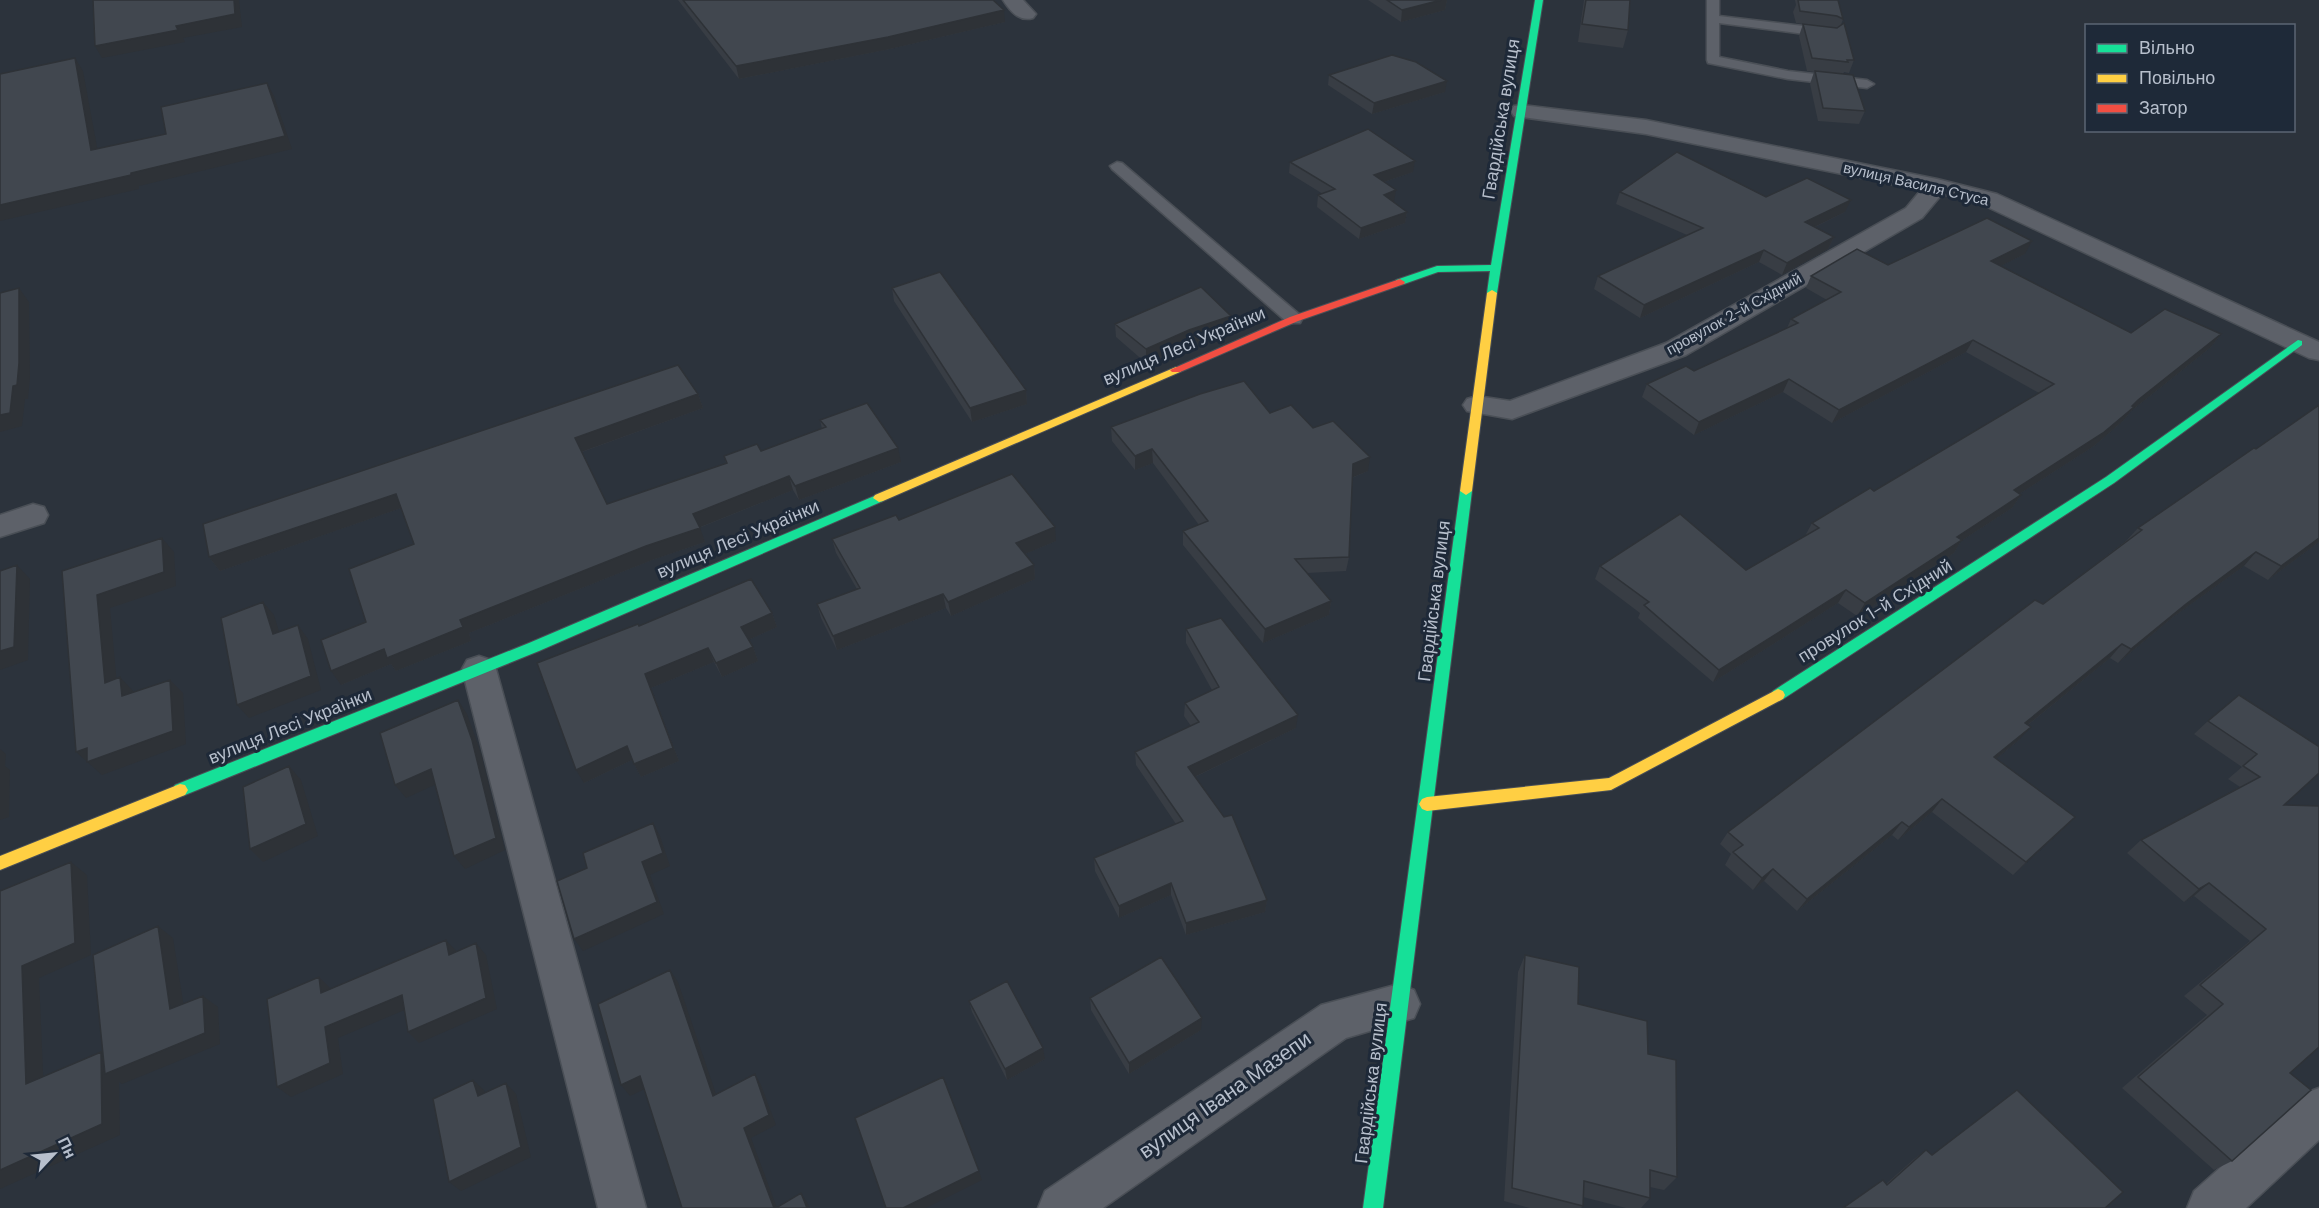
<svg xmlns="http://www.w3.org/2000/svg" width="2319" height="1208" font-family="'DM Sans',sans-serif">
<rect width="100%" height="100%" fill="#2c333c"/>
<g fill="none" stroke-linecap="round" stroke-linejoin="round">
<defs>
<path id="lane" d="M1707 0H1719V16L1828 29 1834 33 1828 37 1719 23V57L1788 71 1867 80 1874 84 1867 88 1788 79 1708 63 1707 60Z
M1117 162 1122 163 1300 315 1302 319 1300 323H1288L1112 169 1110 166Z"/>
<path id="street" d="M1003 0H1023L1036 14 1033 18C1019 22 1010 11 1003 0Z
M1522 105 1646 120 1937 179 1997 194 2319 342V360L2309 358 1981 204 1942 194 1922 218 1686 355 1512 419 1467 411 1463 405 1467 399 1477 396 1510 401 1666 343 1906 208 1921 190 1646 134 1514 116 1511 111 1514 106Z
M33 504 44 507 48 515 44 523 0 537V515Z
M479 656 491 660 496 669 646 1208H598L462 669 467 660Z
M1399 984 1414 990 1420 1004 1414 1018 1346 1038 1103 1208H1038L1045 1191 1321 1005Z
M2319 1088V1140L2246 1208H2187L2194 1191 2303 1094Z"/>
<path id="fast" d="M1535 0H1543L1497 293 1492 296 1487 293 1490 271 1438 272 1404 284H1396V280L1437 266 1491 265Z
M2298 340 2302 341V345L2114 483 1783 699H1773L1771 695 1773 691 2106 477Z
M1466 487 1472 491 1383 1208H1363L1460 491Z
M879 494 885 498 883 501 539 651 185 795 180 796 175 795 172 790 175 785 529 643Z"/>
<path id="slow" d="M1492 290 1497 293 1472 491 1466 495 1460 491 1487 293Z
M1176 367 1182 370 1180 372 883 501 879 502 873 498 875 495Z
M1778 689 1783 691 1785 695 1783 699 1611 790 1427 811 1422 809 1419 804 1422 799 1427 797 1609 778Z
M180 784 185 785 188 790 185 795 0 870V856Z"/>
<path id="jam" d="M1400 279 1405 282 1404 284 1298 321 1180 372H1172L1170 370 1290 317Z"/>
</defs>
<use href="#lane" stroke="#4a4f56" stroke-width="3"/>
<use href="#street" stroke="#4a4f56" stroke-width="3"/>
<use href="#fast" stroke="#4a4f56" stroke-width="2"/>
<use href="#slow" stroke="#4a4f56" stroke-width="2"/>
<use href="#jam" stroke="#4a4f56" stroke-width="2"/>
<use href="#lane" fill="#5d6169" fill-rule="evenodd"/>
<use href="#street" fill="#5d6169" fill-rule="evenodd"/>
<use href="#fast" fill="#16e098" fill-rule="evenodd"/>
<use href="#slow" fill="#ffcf43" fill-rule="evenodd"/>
<use href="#jam" fill="#f24e42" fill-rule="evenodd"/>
</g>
<path fill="#383d44" d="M678 0H993L1005 22 890 49 739 79Z
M1368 0H1447L1445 10 1401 22Z
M1584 0H1630L1628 30 1623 48 1578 42Z
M1795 0H1838L1843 19 1841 25 1854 60 1849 73 1844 72 1843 74 1865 111 1859 124 1818 121 1810 84 1814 72 1807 71 1799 36 1803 24 1796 23 1793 12 1796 5Z
M1329 75 1445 92 1372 114 1328 85Z
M1290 162 1413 172 1384 182 1394 202H1393L1407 212 1405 223 1359 239 1317 207 1318 195 1323 194 1289 173Z
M1620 192 1766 197 1845 212 1815 227 1834 237 1828 249 1782 275 1759 262 1640 318 1594 289 1598 276 1687 235 1616 204Z
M2025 254 2000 266 2131 333 2221 334 2211 347 2131 411 2124 420 2094 446 2019 494 2021 495 2012 508 1961 541 1954 553 1857 616 1838 603 1713 682 1638 618 1640 613 1595 579 1600 566 1746 570 1805 536 1812 523 1874 491 2039 393 1966 352 1832 423 1783 392 1694 435 1642 397 1647 384 1694 371 1787 328 1791 319 1827 300 1806 288 1811 276 1888 265Z
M892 288 1026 390 1027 404 972 422 894 301Z
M1115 324 1230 330 1189 344 1146 363 1116 337Z
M698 394 703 408 582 452 607 504 726 463 724 456 761 451 822 429 820 420 901 462 799 500 793 490 699 528 705 542 652 560 469 633 471 641 396 671 391 664 341 685 366 622 414 544 401 508 220 571 209 557Z
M1270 413 1313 428 1368 471 1352 478 1349 557 1346 571 1307 573 1331 601 1329 615 1263 643 1183 545V531L1199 525 1153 463 1135 470 1112 441 1111 427Z
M899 520 1056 541 1025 554 1034 565 1035 579 951 616 946 608 837 650 821 618 817 604 857 589 836 553 832 539Z
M2138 528 2319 542 2268 580 2244 566 2173 617 2118 663 2110 658 2028 725 2019 740 1996 759 2062 830 2013 875 1932 812 1898 840 1892 835 1797 911 1764 881 1753 890 1725 865 1731 854 1720 844 1728 832 2043 604 2126 541Z
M772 613 777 627 748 640 753 647 758 661 722 677 714 662 651 688 679 761 641 777 632 760 584 783 639 626Z
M1186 629 1296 728 1195 777 1267 900 1265 912 1186 935 1171 895 1119 918 1095 871 1094 858 1176 824 1136 765 1135 752 1191 726 1184 716 1185 703 1212 690 1186 643Z
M2239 695 2284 805 2290 1073 2232 1161 2214 1170 2122 1088 2207 1015 2184 996 2250 941 2194 896 2184 902 2127 853 2141 840 2240 787 2228 779 2242 767 2194 734 2208 721Z
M1525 955 1578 1004 1648 1054 1677 1177 1664 1190 1650 1187V1198L1641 1208H1626L1583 1197V1206L1581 1208H1530L1504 1201 1518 972Z
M1090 998 1201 1030 1129 1074 1091 1010Z
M969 1001 1045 1059 1007 1080 972 1012Z
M1926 1150 1932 1155 2123 1192 1843 1208 1886 1184 1914 1159Z"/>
<path fill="#2e3237" d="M234 0H239L242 27 183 38 185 42 102 58 95 46Z
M1438 0H1447L1445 10 1401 22 1402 10Z
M1004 10 1005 22 890 49 739 79 736 66Z
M75 58 83 71 100 163 91 150Z
M1447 81 1445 92 1372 114 1374 103Z
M267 83 274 96 292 149 139 186V189L0 221V205L131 173Z
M1415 161 1413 172 1372 186 1374 175Z
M1396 190 1394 202 1382 206 1384 195Z
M1851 200 1845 212 1800 234 1805 222Z
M1407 212 1405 223 1359 239 1361 228Z
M1834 237 1828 249 1782 275 1787 263Z
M2032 241 2025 254 1984 274 1991 261Z
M1764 250 1759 262 1640 318 1644 305Z
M19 288 29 302 30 377 28 399H25L22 426 0 432V415Z
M1231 316 1230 330 1189 344 1146 363V349L1189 330Z
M2221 334 2211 347 2131 411 2124 420 2094 446 2005 503 2014 490 2138 400Z
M1973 340 1966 352 1832 423 1839 410Z
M1789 379 1783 392 1694 435 1699 422Z
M1026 390 1027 404 972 422 970 408Z
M698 394 703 408 581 452 575 438Z
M898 448 901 462 799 500 795 486Z
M1152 449 1153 463 1135 470V456Z
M1370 457 1368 471 1351 478 1353 464Z
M789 476 793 490 698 528 693 514Z
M396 494 404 507 220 571 209 557Z
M2021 495 2012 508 1961 541 1954 553 1857 616 1865 603 1957 537Z
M1055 527 1056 541 1018 557 1016 543Z
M700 528 705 542 652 560 469 633 471 641 396 671 391 664 341 685 331 671 384 649 646 546Z
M162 538 174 552 176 586 110 608 118 696 105 683 97 595Z
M2319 538V542L2268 580 2281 566Z
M2256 552 2244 566 2173 617 2118 663 2131 649 2186 604Z
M17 565 30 579 28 660 0 670V651Z
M1034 565 1035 579 951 616 948 602Z
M1846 590 1838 603 1713 682 1719 670Z
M943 594 946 608 837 650 833 636Z
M1331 601 1329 615 1263 643 1265 629Z
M263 602 274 615 284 648 273 634Z
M772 613 777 627 746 641 741 627Z
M298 625 308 639 321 690 249 718 237 705Z
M2122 644 2110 658 2014 736 2025 723Z
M753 647 758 661 722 677 716 663Z
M708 648 714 662 651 688 679 761 641 777 634 764 645 674Z
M120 677 133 691 135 710 122 696Z
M170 680 183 693 186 744 102 775 76 752Z
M458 700 467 714 481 753 505 850 465 869 454 856Z
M1298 715 1296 728 1188 780V767Z
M2031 727 2019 740 1983 770 1994 757Z
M627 746 634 759 584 783 576 770Z
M0 749 6 754 5 766 10 770 9 817 0 820Z
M289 766 301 780 318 836 263 862 250 849Z
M431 769 441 782 406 798 395 785Z
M1942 799 1932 812 1898 840 1909 827Z
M2075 817 2062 830 2013 875 2026 862Z
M1902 822 1892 835 1797 911 1807 899Z
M653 823 660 836 670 866 650 875 664 914 583 951 574 939 642 862Z
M71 862 87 875 91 955 39 978 44 1095 26 1084 22 966Z
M1773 869 1764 881 1753 890 1762 878Z
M1171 883V895L1119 918V906Z
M2209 883 2194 896 2184 902 2199 889Z
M1267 900 1265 912 1186 935V923Z
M158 926 173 938 186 1020 170 1009Z
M446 940 457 952 449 955Z
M476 943 486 955 497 1009 419 1043 408 1032Z
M670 970 678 982 720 1106 713 1096Z
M319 977 331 989 321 993Z
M402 995 414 1006 338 1038 343 1074 291 1097 277 1087 325 1027Z
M203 996 218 1007 220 1044 122 1084 119 1082 120 1135 0 1189V1170L101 1052 118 1063Z
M1202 1018 1201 1030 1129 1074V1063Z
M1043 1048 1045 1059 1007 1080 1005 1069Z
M755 1074 761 1085 776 1125 751 1138 777 1208H774L744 1128Z
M640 1076 649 1087 630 1096 621 1085Z
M473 1080 484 1090 489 1107 478 1096Z
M506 1083 516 1094 531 1157 461 1191 449 1182Z
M979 1171 982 1180 926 1208H903Z
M801 1193 807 1202 810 1208H807Z"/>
<path fill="#41474f" stroke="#2e3237" stroke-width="1.5" d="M93 0H234L235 14 176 26 178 30 95 46Z
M683 0H993L1004 10 888 37 736 66Z
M1387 0H1441L1402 10Z
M1586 0H1630L1628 30 1582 24Z
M1798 0H1838L1843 19 1837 16 1800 11Z
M1844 23 1854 60H1847L1848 62 1812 58 1803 24 1837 28Z
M1392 55 1416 62 1447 81 1374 103 1329 75Z
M75 58 91 150 166 134 161 107 267 83 285 136 131 173V175L0 205V74Z
M1815 71 1853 75 1865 111 1823 108Z
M1368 129 1415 161 1374 175 1396 190 1384 195 1407 212 1361 228 1318 195 1335 189 1290 162Z
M1677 152 1766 197 1807 178 1851 200 1805 222 1834 237 1787 263 1764 250 1644 305 1598 276 1703 228 1620 192Z
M1987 218 2032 241 1991 261 2131 333 2165 309 2221 334 2138 400 2132 406 2134 407 2103 433 2014 490 2021 495 1957 537 1962 540 1865 603 1846 590 1719 670 1644 605 1649 602 1600 566 1680 514 1746 570 1819 528 1812 523 1870 488 1874 491 2054 384 1973 340 1839 410 1789 379 1699 422 1647 384 1686 366 1694 371 1798 323 1791 319 1841 292 1811 276 1857 249 1888 265Z
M940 272 1026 390 970 408 892 288Z
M1201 287 1231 316 1189 330 1146 349 1115 324Z
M19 288V363L17 385 13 386 10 413 0 415V293Z
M678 365 698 394 575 438 607 504 727 463 724 456 757 444 761 451 826 427 820 420 867 403 898 448 795 486 789 476 693 514 700 528 646 546 460 620 463 627 387 658 384 649 331 671 321 640 366 622 349 569 414 544 396 494 209 557 203 524Z
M1244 381 1270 413 1291 405 1313 428 1333 421 1370 457 1353 464 1349 557 1295 559 1331 601 1265 629 1183 531 1208 521 1152 449 1135 456 1111 427 1200 394Z
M2319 405V538L2281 566 2256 552 2186 604 2131 649 2122 644 2025 723 2031 727 1994 757 2075 817 2026 862 1942 799 1909 827 1902 822 1807 899 1773 869 1762 878 1733 852 1743 845 1728 832 2035 600 2043 604 2142 530 2138 528 2254 448 2256 449Z
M1012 474 1055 527 1016 543 1034 565 948 602 943 594 833 636 817 604 860 588 832 539 896 515 899 520Z
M162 538 164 572 97 595 105 683 120 677 122 696 170 680 173 731 87 762V748L76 752 62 571Z
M17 565 14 647 0 651V571Z
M751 579 772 613 741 627 753 647 716 663 708 648 645 674 673 748 634 764 627 746 576 770 537 663 638 624 639 626Z
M263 602 273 634 298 625 311 676 237 705 221 618Z
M1221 618 1298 715 1188 767 1224 817 1232 815 1267 900 1186 923 1171 883 1119 906 1094 858 1183 821 1135 752 1199 722 1185 703 1219 687 1186 629Z
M2239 695 2318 746H2319V773L2284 805 2319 806V1047L2290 1073 2311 1090 2232 1161 2138 1077 2223 1004 2200 985 2266 929 2209 883 2199 889 2141 840 2260 777 2243 766 2257 754 2208 721Z
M458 700 472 740 496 838 454 856 431 769 395 785 380 733Z
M289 766 306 824 250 849 243 787Z
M653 823 663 853 642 862 657 902 574 939 557 881 587 868 583 853Z
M71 862 75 943 22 966 26 1084 101 1052 102 1124 0 1170V891Z
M158 926 170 1009 203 996 205 1033 105 1074 93 955Z
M446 940 449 955 476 943 486 998 408 1032 402 995 325 1027 330 1063 277 1087 267 999 319 977 321 993Z
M1525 955 1579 967 1578 1004 1647 1021 1648 1054 1676 1060 1677 1177 1650 1170V1198L1584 1181 1583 1206 1512 1188Z
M1161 957 1202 1018 1129 1063 1090 998Z
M670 970 713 1096 755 1074 769 1115 744 1128 774 1208H682L640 1076 621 1085 598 1004Z
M1007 981 1043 1048 1005 1069 969 1001Z
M943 1077 979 1171 903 1208H886L855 1118Z
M473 1080 478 1096 506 1083 521 1147 449 1182 433 1099Z
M2017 1090 2123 1192 2105 1208H1843L1883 1180 1887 1185 1926 1150 1932 1155Z
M801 1193 807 1208H776Z"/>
<g text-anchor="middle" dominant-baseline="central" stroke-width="6" stroke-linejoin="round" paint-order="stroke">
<g font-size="15" fill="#b7bfcc" stroke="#1e2938">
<text transform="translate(1916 184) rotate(13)">вулиця Василя Стуса</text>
<text transform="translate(1734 314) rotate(-29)">провулок 2-й Східний</text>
</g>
<g font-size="18" fill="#b7bfcc" stroke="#1e2938">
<text transform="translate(1501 119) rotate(-81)">Гвардійська вулиця</text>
<text transform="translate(1184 346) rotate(-23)">вулиця Лесі Українки</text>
<text transform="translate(738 539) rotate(-23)">вулиця Лесі Українки</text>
<text transform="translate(1434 601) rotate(-83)">Гвардійська вулиця</text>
<text transform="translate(1875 611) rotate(-32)">провулок 1-й Східний</text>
<text transform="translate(290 726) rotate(-22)">вулиця Лесі Українки</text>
<text transform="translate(1371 1083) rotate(-83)">Гвардійська вулиця</text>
</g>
<g font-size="21" fill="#b7bfcc" stroke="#1e2938">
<text transform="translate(1225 1095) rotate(-35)">вулиця Івана Мазепи</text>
</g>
</g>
<rect x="2085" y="24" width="210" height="108" fill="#1e2938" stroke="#5b6573" stroke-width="1.5"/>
<rect x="2097" y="44" width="30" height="9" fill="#16e098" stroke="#5b6573" stroke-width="1.5"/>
<text x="2139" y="54" font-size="18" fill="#b7bfcc">Вільно</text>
<rect x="2097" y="74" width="30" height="9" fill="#ffcf43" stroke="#5b6573" stroke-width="1.5"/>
<text x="2139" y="84" font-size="18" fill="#b7bfcc">Повільно</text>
<rect x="2097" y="104" width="30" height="9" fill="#f24e42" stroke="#5b6573" stroke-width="1.5"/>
<text x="2139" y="114" font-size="18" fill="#b7bfcc">Затор</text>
<g transform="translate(54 1154) rotate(64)" stroke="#1e2938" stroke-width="4.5" paint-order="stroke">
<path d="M0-4.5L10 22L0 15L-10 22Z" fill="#b7bfcc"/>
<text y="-9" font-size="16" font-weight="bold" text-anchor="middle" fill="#b7bfcc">Пн</text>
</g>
</svg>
